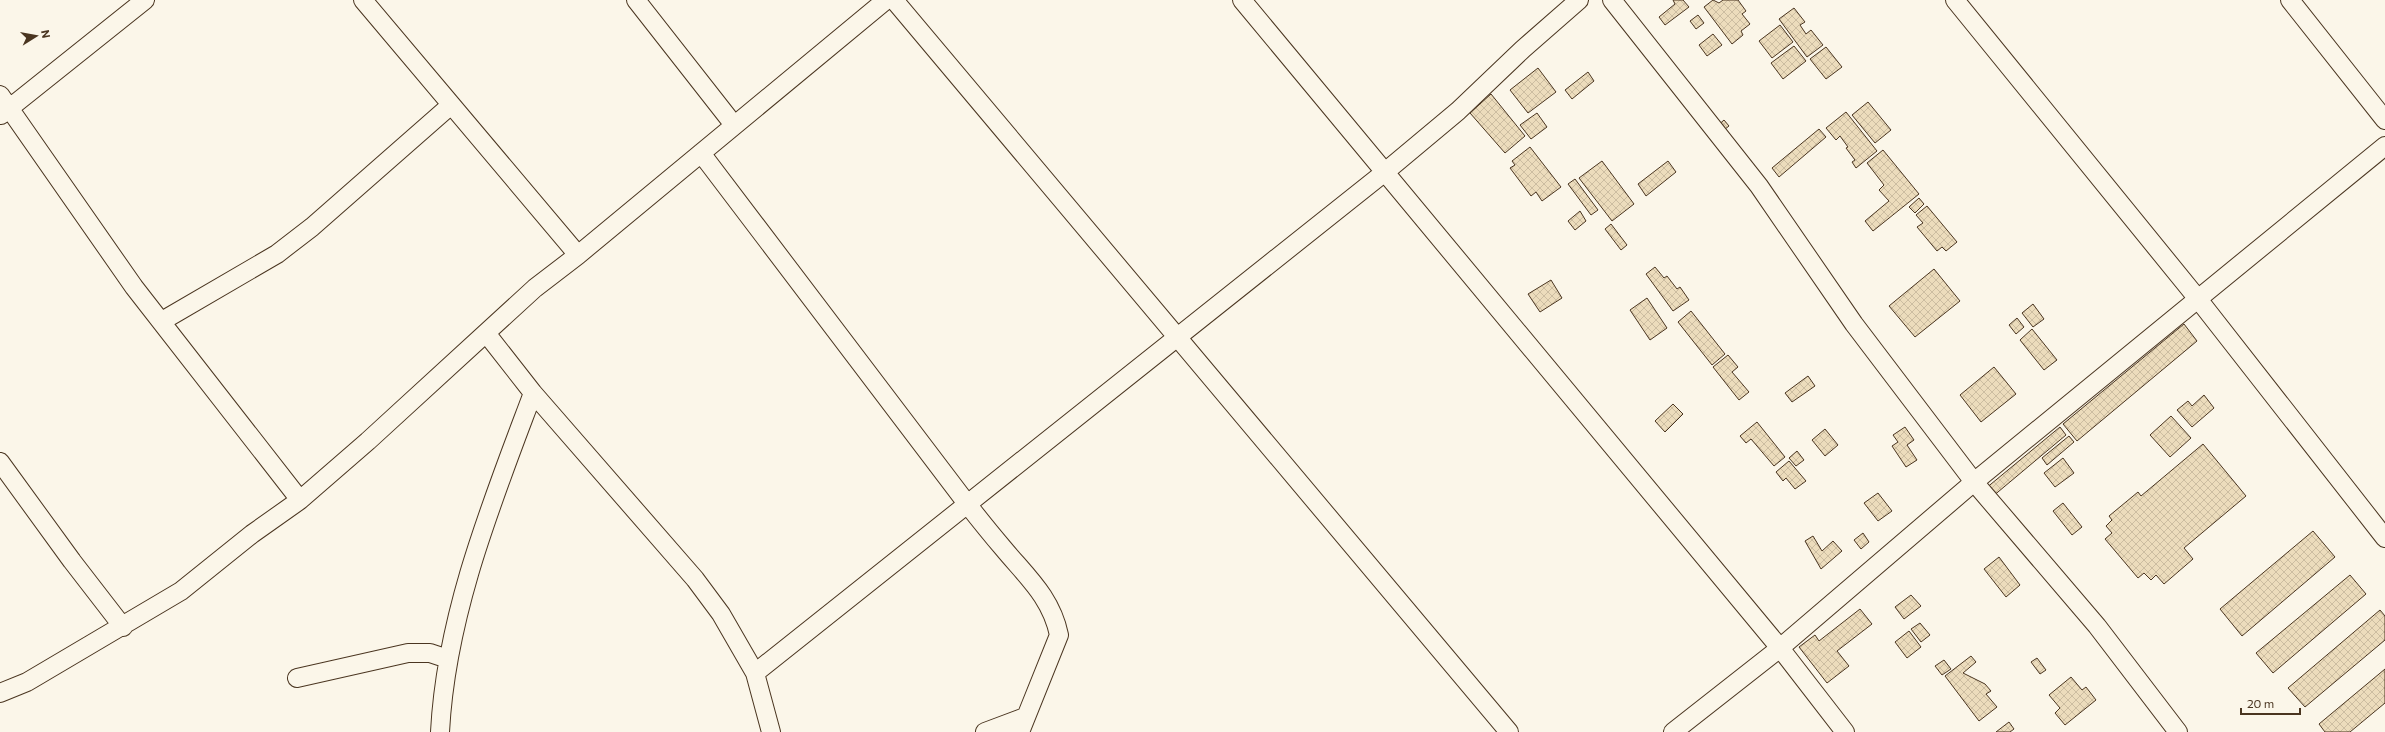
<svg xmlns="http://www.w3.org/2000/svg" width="2385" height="732" font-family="Commissioner,sans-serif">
<defs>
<pattern id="building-cross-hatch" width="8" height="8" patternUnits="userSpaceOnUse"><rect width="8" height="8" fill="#ecdcbc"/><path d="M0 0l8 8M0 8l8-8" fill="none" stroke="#ccbda1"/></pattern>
</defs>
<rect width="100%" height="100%" fill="#fbf6e9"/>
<path fill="url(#building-cross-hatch)" stroke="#4a3520" d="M1683 0 1689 7 1665 25 1659 17 1675 4 1673 0Z
M1713 0 1719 3 1723 0H1738L1746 11 1742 14 1750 24 1741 31 1743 35 1732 44 1704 7Z
M1794 8 1805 22 1800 25 1806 34 1811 30 1823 45 1807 57 1779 19Z
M1698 15 1704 23 1696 29 1690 21Z
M1780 25 1793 42 1772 58 1759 41Z
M1713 34 1722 45 1707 56 1699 45Z
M1794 46 1806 61 1783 79 1771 63Z
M1826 47 1842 67 1826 79 1810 59Z
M1538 68 1556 92 1528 113 1510 90Z
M1588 72 1594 81 1572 99 1565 90Z
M1491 94 1525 136 1505 153 1470 113Z
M1868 102 1891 130 1875 143 1852 115Z
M1846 112 1877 151 1856 168 1852 162 1855 160 1846 148 1848 147 1840 136 1836 140 1826 128Z
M1537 113 1547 127 1531 139 1520 125Z
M1724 120 1729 126 1720 133 1716 127Z
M1819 129 1826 137 1779 177 1772 168Z
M1530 147 1561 187 1542 201 1536 192 1531 196 1510 168 1515 165 1512 161Z
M1883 150 1919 194 1873 231 1865 221 1889 201 1879 190 1884 185 1867 163Z
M1602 161 1634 204 1612 221 1579 178Z
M1668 161 1676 172 1646 196 1638 184Z
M1575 179 1598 210 1591 215 1568 184Z
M1919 198 1924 204 1915 213 1909 207Z
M1927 206 1957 242 1946 251 1942 247 1937 251 1917 227 1923 223 1916 215Z
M1580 211 1586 221 1575 230 1568 221Z
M1611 224 1627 245 1621 250 1605 229Z
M1655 267 1664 278 1667 276 1677 289 1680 287 1689 300 1673 311 1646 274Z
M1934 269 1960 301 1915 337 1889 306Z
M1551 280 1562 298 1540 312 1528 294Z
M1647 298 1667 328 1650 340 1630 310Z
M2033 304 2044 319 2033 327 2022 313Z
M1691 311 1725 354 1712 365 1678 322Z
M2017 318 2024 327 2016 334 2009 325Z
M2184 324 2197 341 2077 441 2063 424Z
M2032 329 2057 360 2044 370 2020 340Z
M1728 355 1738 367 1732 372 1749 392 1739 400 1713 367Z
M1994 367 2016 394 1981 422 1960 395Z
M1808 376 1815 386 1792 402 1785 393Z
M2204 395 2214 408 2192 427 2177 410 2188 401 2192 406Z
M1673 404 1683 414 1665 432 1655 421Z
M2171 416 2191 438 2170 457 2150 435Z
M1757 422 1785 457 1774 466 1751 439 1746 443 1740 436Z
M1905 427 1914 440 1907 445 1917 460 1906 467 1892 446 1898 442 1893 435Z
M2060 427 2066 435 1992 497 1985 489Z
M1825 429 1838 445 1825 456 1812 440Z
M2069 436 2074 442 2047 465 2042 458Z
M2203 444 2246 496 2184 548 2193 559 2164 584 2156 575 2151 580 2144 573 2138 578 2105 539 2112 533 2106 526 2112 520 2109 516 2138 492 2141 496Z
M1797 451 1804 460 1796 466 1789 458Z
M2063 458 2074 473 2055 487 2044 473Z
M1789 461 1806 481 1795 489 1786 478 1783 481 1776 472Z
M1878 493 1892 511 1878 521 1864 503Z
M2063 503 2082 527 2072 535 2053 511Z
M2313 531 2335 557 2242 636 2220 609Z
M1863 533 1869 542 1861 549 1854 540Z
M1813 536 1822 551 1833 541 1842 551 1821 569 1805 541Z
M1999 557 2020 585 2006 597 1984 569Z
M2350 575 2366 594 2273 673 2256 653Z
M1911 595 1921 606 1904 619 1895 607Z
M1860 609 1872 624 1837 651 1849 666 1827 683 1799 647 1815 635 1819 641Z
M2380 610 2385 616V640L2305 707 2288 688Z
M1920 623 1930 635 1921 642 1911 629Z
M1909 631 1921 647 1907 658 1895 642Z
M1971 656 1976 662 1963 673 1985 684 1991 691 1986 694 1997 707 1979 721 1945 676Z
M2037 658 2046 670 2040 674 2031 662Z
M1944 660 1951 669 1942 675 1935 666Z
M2385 669V703L2350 732H2325L2319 724Z
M2071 677 2082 690 2086 687 2096 700 2065 725 2055 713 2060 708 2049 695Z
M2009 722 2014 729 2010 732H1996Z"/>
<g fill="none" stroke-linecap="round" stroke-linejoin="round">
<defs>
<path id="street" d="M363 0 578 255
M636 0 734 125
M894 0 1509 732
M1242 0 1780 648 1845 732
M1612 0 1759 186 1854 324 1974 482 2097 626 2178 732
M1955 0 2198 299 2385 538
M2290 0 2385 120
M0 95 134 287 300 500
M1 115 145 0
M701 153 968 505C979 519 991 534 1003 548 1027 577 1051 597 1059 635L1020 732
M162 321 277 254 312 227 451 105
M486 333 533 393 695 579 721 614 755 673 771 732
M0 462 72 561 123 627
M755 673 1385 172 1458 111 1523 49 1579 0
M297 678 408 653H430L448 659
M0 693 27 682 181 591 252 534 300 500 368 441 535 288 578 255 886 0
M440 732C446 615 492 502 533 393
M985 732 1025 717
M1673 732 1780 648 1974 482 2385 146"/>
</defs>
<use href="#street" stroke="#4a3520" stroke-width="20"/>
<use href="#street" stroke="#fbf6e9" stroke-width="18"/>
</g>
<g transform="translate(36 36) rotate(79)" stroke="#fbf6e9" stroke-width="3" paint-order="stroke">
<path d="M0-3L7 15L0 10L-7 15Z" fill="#4a3520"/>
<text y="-6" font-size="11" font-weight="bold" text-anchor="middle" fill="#4a3520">N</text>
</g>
<path d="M2241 708v6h59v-6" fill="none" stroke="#4a3520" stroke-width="2"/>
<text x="2247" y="708" font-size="12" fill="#4a3520" stroke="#fbf6e9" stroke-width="3" paint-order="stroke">20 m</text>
</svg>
